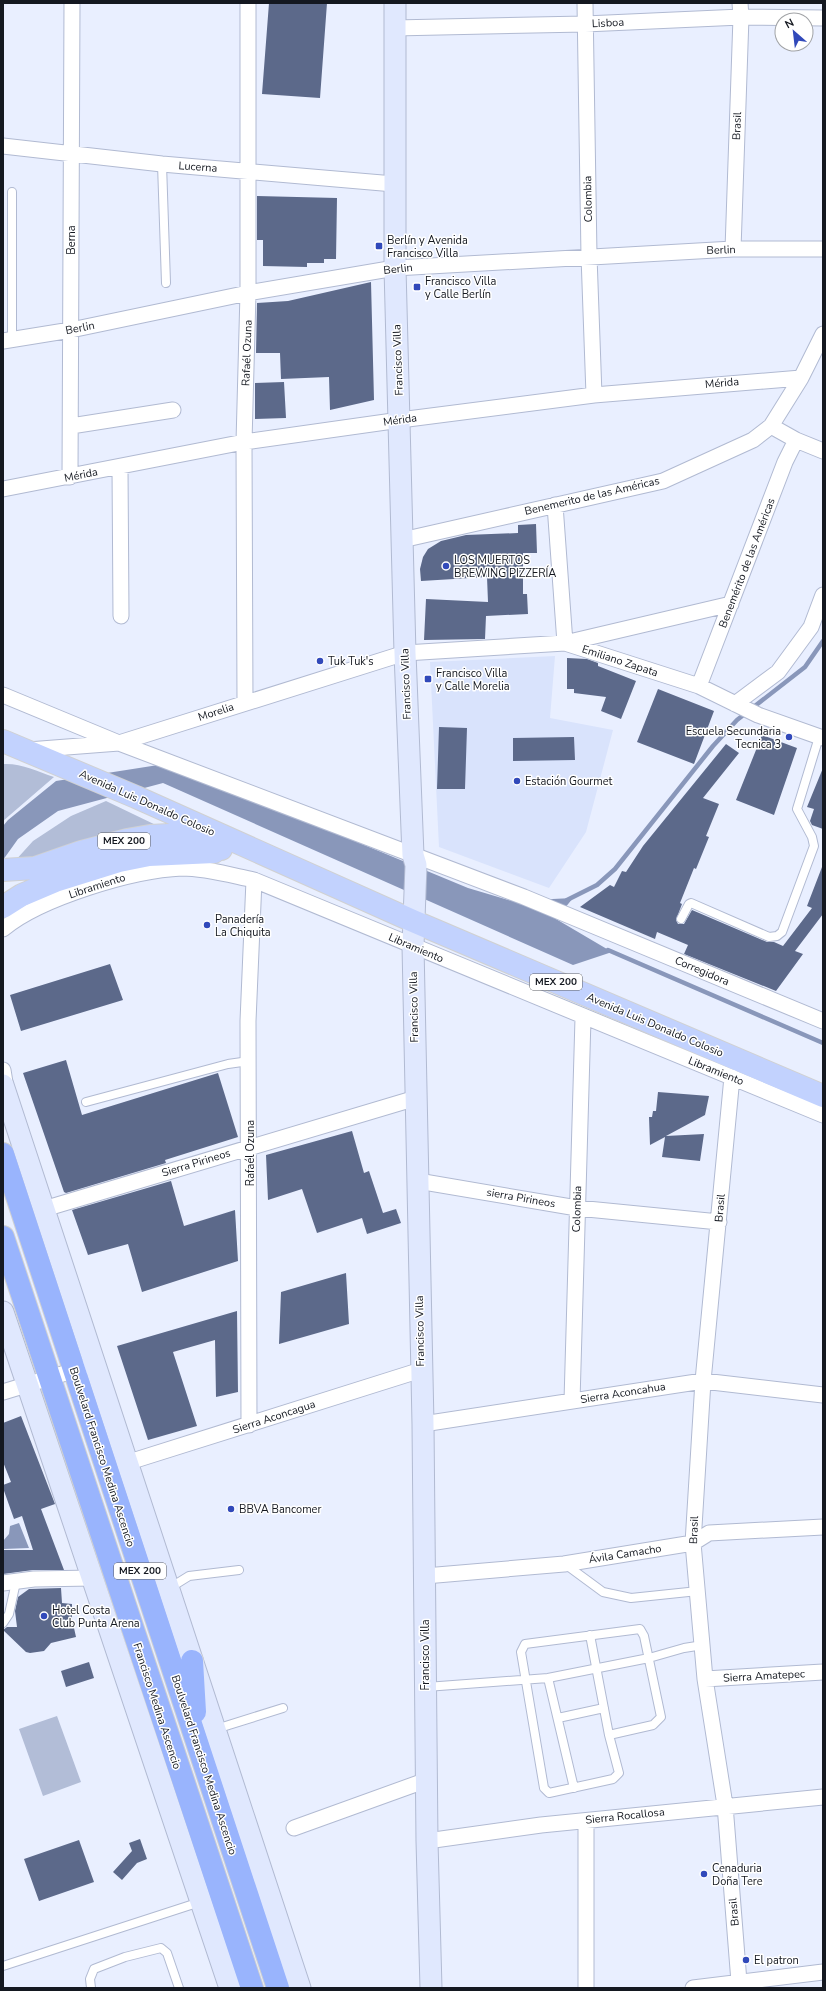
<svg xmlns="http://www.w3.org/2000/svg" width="826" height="1991" font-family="'Nunito Sans',sans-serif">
<rect width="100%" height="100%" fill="#e9efff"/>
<path fill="#d9e3fc" d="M555 656 550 718 613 730 586 832 549 888 439 847 430 662Z"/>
<path fill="#b2bdd7" d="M3 764C21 763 37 771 54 777L3 821Z
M106 801 160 827 88 842 14 862 33 841 71 816Z
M57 1716 81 1782 43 1796 19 1729Z"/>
<path fill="#8997ba" d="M171 763 215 783 468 888 512 901 573 898 556 919 612 952 573 965 163 783 58 811 18 839 3 860V826L8 820 56 781Z
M19 1523 29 1548 3 1549V1541L9 1534 10 1526Z"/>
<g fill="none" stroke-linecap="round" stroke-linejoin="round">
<path stroke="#8997ba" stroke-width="4.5" d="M567 900 597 885 615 869 713 746 737 720 805 667 823 641
M608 950 823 1043"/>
</g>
<path fill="#5c698a" d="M269 3H327L320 98 262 94Z
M257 196 337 198 336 259H324V263H307V267L263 266V240H257Z
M371 282 374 400 330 410 329 377 281 379 280 353H256L257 303 288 301Z
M284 382 286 418 255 419V383Z
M536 524 537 553H523V594H527L528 614 486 616 485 639 424 640 426 599 488 602 487 577 421 581 420 569 423 557 428 549 441 541 466 535 518 533V525Z
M567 658 587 659 598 663V666L636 681 621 719 601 711 606 697 574 693V689H567Z
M658 689 714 711 694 764 637 742Z
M439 727 467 728 465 789H437Z
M762 735 797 748 774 815 736 800Z
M574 737 575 760 513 761V738Z
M726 744 739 753 703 798 719 804 706 836 709 837 696 869 694 868 680 903 682 904 676 920 678 924H684L692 910 767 942H774L783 946 812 908 807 906 822 867H823V914L795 951 803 954 776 991 684 954 688 945 657 932 655 939 580 907 610 885 614 887 622 871 626 872 643 846Z
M823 768V829L812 825 810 821 814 809 807 807Z
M110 964 123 1000 21 1031 10 995Z
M66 1060 82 1115 218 1073 238 1137 165 1160 166 1163 66 1193 64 1192 23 1073Z
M658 1092 709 1096 705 1115 666 1136 704 1134 700 1161 662 1157 665 1137 650 1145 649 1117H652L653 1111H656Z
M352 1131 364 1173 369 1171 383 1213 396 1209 401 1223 367 1234 362 1218 317 1233 302 1189 268 1200 266 1155Z
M171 1181 184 1226 235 1210 238 1261 142 1292 128 1244 88 1255 72 1210Z
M346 1273 349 1324 279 1344 281 1292Z
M237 1311 238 1392 216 1397 215 1340 173 1352 197 1426 148 1440 117 1346Z
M21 1416 55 1504 41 1509 64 1570H33L3 1574V1550H33L22 1516 14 1519 3 1488V1485L11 1482 3 1462V1423Z
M61 1588 62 1603 72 1604V1619L76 1637 51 1643 44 1651 30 1653 26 1652 3 1630 7 1627H17L15 1611 18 1597 29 1589Z
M89 1662 94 1678 66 1687 61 1671Z
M140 1839 147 1859 137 1863 122 1880 113 1872 132 1851 129 1843Z
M79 1840 94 1882 39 1901 24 1859Z"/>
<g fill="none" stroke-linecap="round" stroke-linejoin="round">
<defs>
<path id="lane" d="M162 164 166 283
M12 192V339
M681 919 689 904 691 903 769 937 777 936 782 932 814 846 812 837 797 809 819 737
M86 1102 228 1064 249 1061
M565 1564 603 1592 631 1598 698 1591
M168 1589 189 1576 239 1570
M3 1623 9 1614 16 1582
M590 1635 609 1735 619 1773 613 1779 549 1793 544 1788 521 1652 525 1644 640 1629 644 1636 661 1717 653 1725 609 1735
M426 1687 548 1678
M558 1718 604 1708
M216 1729 283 1708
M574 1788 548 1678 649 1658 684 1648 703 1645
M3 1966 200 1902
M91 1988 90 1979 94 1969 125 1957 161 1948 167 1953 179 1988"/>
<path id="street" d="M585 3 589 256 594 395
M394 28 585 24 741 17 823 18
M3 146 162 164 394 184
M733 249 741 17 740 3
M3 341 71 330 248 293 395 268 733 249H823
M71 426 173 410
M771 426 796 440 823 451
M120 467 121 616
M70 477 72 3
M3 489 244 442 400 420 594 395 801 378
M555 505 565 643 731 604
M402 540 663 481 753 440 771 426 801 378 823 334
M699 686 785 462 796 440
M3 695 119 743 524 897 823 1021
M245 703 244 442 248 293V3
M735 704 778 672 811 627 823 595
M28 750 119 743 405 653 565 643 699 686 758 715 823 738
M3 929C40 898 133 870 182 868 206 868 230 875 254 880L823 1115
M3 1070 7 1095
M732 1077 703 1381 693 1543 705 1679 725 1805 739 1982
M418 1181 577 1208 719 1222
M44 1209 416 1098
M3 1392 82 1368
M572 1401 583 1018
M423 1424 703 1381 823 1395
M249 1425 248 1021 254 880
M126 1463 421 1370
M425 1576 564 1564 693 1543 709 1533 823 1527
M3 1583 34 1579 93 1578
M705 1679 823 1672
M586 1821V1988
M294 1828 427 1780
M427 1841 541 1825 823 1797
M693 1988 823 1972"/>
<path id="secondary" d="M395 3V268L405 653 413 855 416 865 413 946 423 1424 427 1841 431 1988
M3 1085 300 1988
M3 1312 230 1988"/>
<path id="primary" d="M3 741 136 797 413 921 823 1096
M3 870 35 868 81 852 127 840 150 836 170 835 221 849
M3 907 22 895 55 881 119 861 149 855 214 852"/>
<path id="highway" d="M3 1154 278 1988
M3 1237 252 1988
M192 1661 195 1712"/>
</defs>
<use href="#lane" stroke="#b1bad2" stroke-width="10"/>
<use href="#street" stroke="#b1bad2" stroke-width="17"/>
<use href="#secondary" stroke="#b1bad2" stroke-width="23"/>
<use href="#primary" stroke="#d0d1d2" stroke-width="24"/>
<use href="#highway" stroke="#d0d1d2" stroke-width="24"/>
<use href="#lane" stroke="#fff" stroke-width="8"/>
<use href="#street" stroke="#fff" stroke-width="15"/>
<use href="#secondary" stroke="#e0e8fe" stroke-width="21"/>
<use href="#primary" stroke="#c2d2fe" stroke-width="22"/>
<use href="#highway" stroke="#99b4fd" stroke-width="22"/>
</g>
<g fill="#3149ba" stroke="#fff" stroke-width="1.5">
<rect x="375" y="242" width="8" height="8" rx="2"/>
<rect x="413" y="283" width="8" height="8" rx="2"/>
<circle cx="446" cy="566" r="4"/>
<circle cx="320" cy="661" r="4"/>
<rect x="424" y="675" width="8" height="8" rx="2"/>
<circle cx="789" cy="737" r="4"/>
<circle cx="517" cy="781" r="4"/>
<circle cx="207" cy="925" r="4"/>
<circle cx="231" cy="1509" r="4"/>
<circle cx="44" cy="1616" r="4"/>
<circle cx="704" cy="1874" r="4"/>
<circle cx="746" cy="1960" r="4"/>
</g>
<g text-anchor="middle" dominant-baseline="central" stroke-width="3" stroke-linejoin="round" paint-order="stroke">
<g fill="#fff" stroke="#5a5d63" stroke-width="1">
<rect x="98" y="833" width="52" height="16" rx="3"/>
<rect x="530" y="974" width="52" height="16" rx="3"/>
<rect x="114" y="1563" width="52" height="16" rx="3"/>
</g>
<g font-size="10" font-weight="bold" fill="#141820">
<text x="124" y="841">MEX 200</text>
<text x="556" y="982">MEX 200</text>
<text x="140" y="1571">MEX 200</text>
</g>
<g font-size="11" fill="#141820" stroke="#fff">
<text transform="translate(608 23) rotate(-3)">Lisboa</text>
<text transform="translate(737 126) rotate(-88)">Brasil</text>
<text transform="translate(198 167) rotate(4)">Lucerna</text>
<text transform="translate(588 199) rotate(-91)">Colombia</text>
<text transform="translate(71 240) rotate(-90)">Berna</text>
<text transform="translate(721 250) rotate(-2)">Berlin</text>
<text transform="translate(398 269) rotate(-6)">Berlin</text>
<text transform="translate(80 328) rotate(-11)">Berlin</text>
<text transform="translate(247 353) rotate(-88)">Rafaél Ozuna</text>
<text transform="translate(398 360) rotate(-92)">Francisco Villa</text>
<text transform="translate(722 383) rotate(-5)">Mérida</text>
<text transform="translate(400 420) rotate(-8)">Mérida</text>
<text transform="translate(81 475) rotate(-11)">Mérida</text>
<text transform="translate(592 496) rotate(-13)">Benemerito de las Américas</text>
<text transform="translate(747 563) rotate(-69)">Benemérito de las Américas</text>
<text transform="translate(620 661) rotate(18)">Emiliano Zapata</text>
<text transform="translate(406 684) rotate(-92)">Francisco Villa</text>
<text transform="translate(216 712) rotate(-18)">Morelia</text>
<text transform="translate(147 803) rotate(24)">Avenida Luis Donaldo Colosio</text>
<text transform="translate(97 886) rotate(-18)">Libramiento</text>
<text transform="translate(416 948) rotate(23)">Libramiento</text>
<text transform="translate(702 971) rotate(23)">Corregidora</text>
<text transform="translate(414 1007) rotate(-91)">Francisco Villa</text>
<text transform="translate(655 1025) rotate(23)">Avenida Luis Donaldo Colosio</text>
<text transform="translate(716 1071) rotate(22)">Libramiento</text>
<text transform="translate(250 1153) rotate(-90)">Rafaél Ozuna</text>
<text transform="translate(196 1163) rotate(-17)">Sierra Pirineos</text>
<text transform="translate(521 1198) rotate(10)">sierra Pirineos</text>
<text transform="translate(720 1208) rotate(-85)">Brasil</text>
<text transform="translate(577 1209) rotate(-88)">Colombia</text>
<text transform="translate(420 1331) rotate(-91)">Francisco Villa</text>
<text transform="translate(623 1393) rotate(-9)">Sierra Aconcahua</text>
<text transform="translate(274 1417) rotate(-18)">Sierra Aconcagua</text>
<text transform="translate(102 1457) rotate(72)">Boulvelard Francisco Medina Ascencio</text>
<text transform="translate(694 1530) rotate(-88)">Brasil</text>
<text transform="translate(625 1554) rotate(-9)">Ávila Camacho</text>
<text transform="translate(425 1655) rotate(-90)">Francisco Villa</text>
<text transform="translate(764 1676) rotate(-3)">Sierra Amatepec</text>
<text transform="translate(157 1706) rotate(72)">Francisco Medina Ascencio</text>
<text transform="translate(204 1765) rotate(72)">Boulvelard Francisco Medina Ascencio</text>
<text transform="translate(625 1816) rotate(-6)">Sierra Rocallosa</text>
<text transform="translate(734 1912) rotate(-95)">Brasil</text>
</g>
<g font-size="11" fill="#141820" stroke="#fff" text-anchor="start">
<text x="387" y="240">Berlín y Avenida<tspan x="387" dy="13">Francisco Villa</tspan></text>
<text x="425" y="281">Francisco Villa<tspan x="425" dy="13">y Calle Berlín</tspan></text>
<text x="454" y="560">LOS MUERTOS<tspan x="454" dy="13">BREWING PIZZERÍA</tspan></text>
<text x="328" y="661">Tuk Tuk's</text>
<text x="436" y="673">Francisco Villa<tspan x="436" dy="13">y Calle Morelia</tspan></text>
<text x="781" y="731" text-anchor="end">Escuela Secundaria<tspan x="781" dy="13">Tecnica 3</tspan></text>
<text x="525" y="781">Estación Gourmet</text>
<text x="215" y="919">Panadería<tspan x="215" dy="13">La Chiquita</tspan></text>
<text x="239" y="1509">BBVA Bancomer</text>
<text x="52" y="1610">Hotel Costa<tspan x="52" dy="13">Club Punta Arena</tspan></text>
<text x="712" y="1868">Cenaduria<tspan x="712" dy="13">Doña Tere</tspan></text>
<text x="754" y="1960">El patron</text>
</g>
</g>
<rect width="826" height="1991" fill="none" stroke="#141820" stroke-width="8"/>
<g transform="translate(794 32) rotate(332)"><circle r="19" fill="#ffffff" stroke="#a1a3a6"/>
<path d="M0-3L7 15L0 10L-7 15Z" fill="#3149ba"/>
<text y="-6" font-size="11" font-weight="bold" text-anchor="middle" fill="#141820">N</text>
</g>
</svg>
